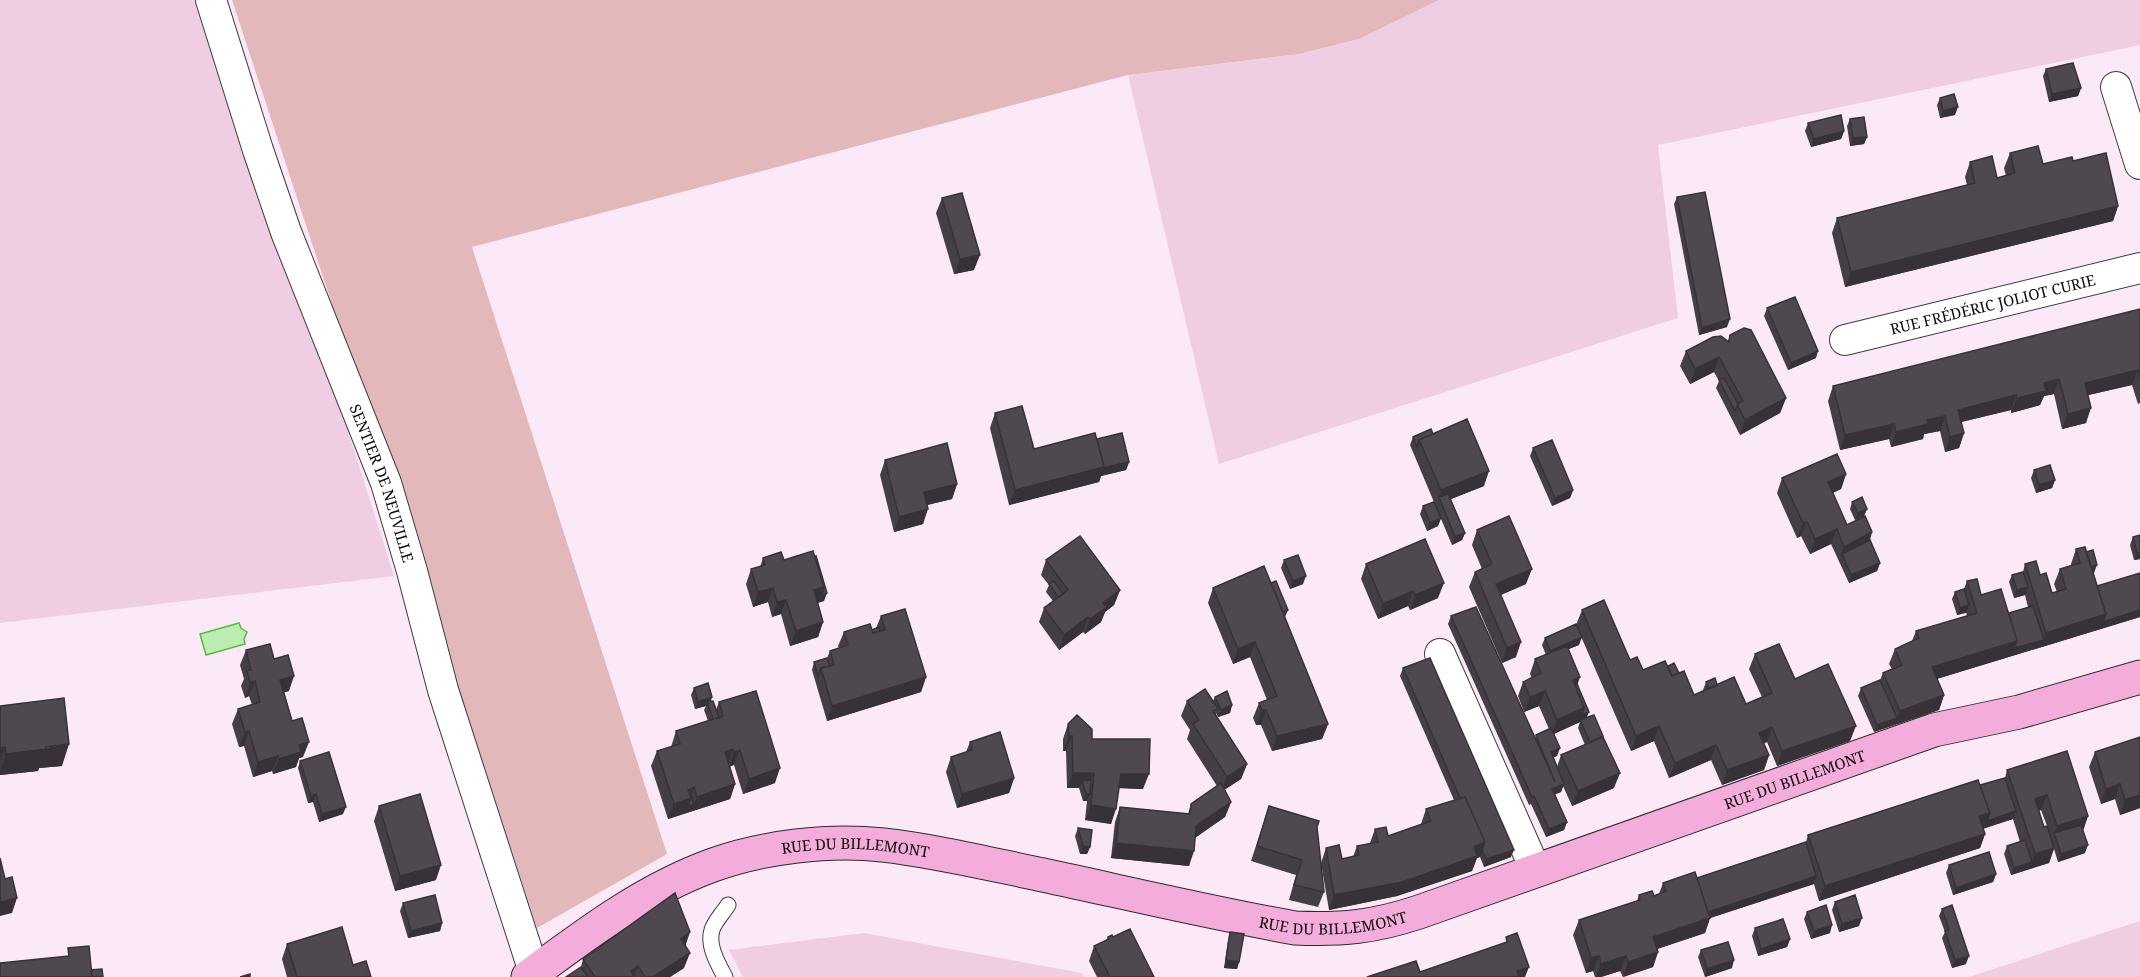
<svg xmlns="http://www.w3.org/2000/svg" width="2140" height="977" font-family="'Noto Serif',serif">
<rect width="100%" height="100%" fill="#fce9f7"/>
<path fill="#efcde2" d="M0 0H211L394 576 0 623Z
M1439 0H2140V45L1658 145 1678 318 1219 464 1128 75 1299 54 1359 39Z
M2140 921V977H1969Z
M864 933 1082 973 1084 977H743L729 950Z"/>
<path fill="#e2b8ba" d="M232 0H1439L1359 39 1299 54 1128 75 472 247 667 854 537 928Z"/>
<path fill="#beedb4" stroke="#56bb45" stroke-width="1.5" d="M239 623 241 628 247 632 244 639 245 644 206 655 200 634Z"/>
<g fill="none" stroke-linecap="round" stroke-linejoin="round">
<defs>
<path id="lane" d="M725 977C718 964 707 945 712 930 714 922 723 913 728 905"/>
<g id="street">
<path id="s1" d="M211 0 258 150 286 232 386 483 412 571 443 690 534 972"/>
<path d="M2116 87 2140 164"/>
<path id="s2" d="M1845 340 2140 268"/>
<path d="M1440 654 1536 871"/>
</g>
<g id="secondary">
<path id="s3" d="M528 977C586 934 644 890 713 865 763 847 829 839 883 845 936 851 990 864 1043 875 1127 893 1211 913 1295 928 1342 930 1374 927 1419 912L1934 730 2019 712 2140 677"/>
</g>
</defs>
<use href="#lane" stroke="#3d3d3d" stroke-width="17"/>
<use href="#street" stroke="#3d3d3d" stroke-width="32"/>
<use href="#secondary" stroke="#2c2c2c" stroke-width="35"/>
<use href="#lane" stroke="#fff" stroke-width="15"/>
<use href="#street" stroke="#fff" stroke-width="30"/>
<use href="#secondary" stroke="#f4acdb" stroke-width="33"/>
</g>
<path fill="#443e46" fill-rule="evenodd" d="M2046 69 2081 88 2078 96 2049 102 2043 76Z
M1940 98 1955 115 1940 118 1937 105Z
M1850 119 1867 137 1864 144 1850 146 1847 126Z
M1808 123 1844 131 1841 139 1811 147 1805 131Z
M2010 153 2043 164 2073 161 2118 206 2113 221 1845 287 1832 233 1837 218 1967 185 1965 177 1970 162 1997 178 2006 176 2004 168Z
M1677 197 1727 327 1699 335 1674 204Z
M942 198 974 270 954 274 936 213Z
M1767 308 1816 358 1788 370 1764 316Z
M2140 309V403L2138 404 2132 385 2088 395 2086 423 2062 429 2054 394 2044 396 2040 405 2011 413V410L1961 422 1964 433 1959 448 1945 452 1940 431 1924 434 1923 439 1891 447 1889 439 1840 450 1828 401 1833 386Z
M1730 335 1786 398 1780 413 1740 435 1716 388 1719 381 1714 372 1690 384 1680 366 1686 351 1728 341Z
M995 413 1034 449 1097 439 1129 462 1126 470 1101 476 1099 482 1009 505 990 428Z
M1433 434 1484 486 1451 499 1465 533 1462 540 1452 545 1410 445 1413 437Z
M1533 448 1573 490 1570 498 1552 506 1530 456Z
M885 460 957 484 952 499 927 505 923 524 894 532 880 475Z
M2034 470 2055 480 2052 488 2036 493 2031 478Z
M1846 474 1841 489 1833 493 1847 525 1872 532 1870 540 1880 563 1877 571 1849 583 1831 544 1810 554 1801 536 1797 538 1777 493 1782 478Z
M1852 502 1867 509 1864 516 1855 520 1850 509Z
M1423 506 1441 518 1438 526 1427 531 1420 514Z
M1477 530 1526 584 1501 595 1516 657 1502 663 1469 587 1475 572 1482 569 1472 545Z
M2140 535V559L2134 560 2130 545 2133 537Z
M2076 549 2094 573H2093L2097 586 2140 617 1937 679 1944 695 1939 710 1874 732 1858 696 1861 688 1880 680 1883 673 1892 669 1889 664 1895 649 1912 641 1916 631 1967 616 1966 612 1957 615 1952 599 1955 592 1964 589 1967 581 1981 595 2009 613 2028 607 2025 595 2014 598 2009 582 2012 575 2023 572 2025 564 2040 575 2052 593 2057 592 2054 584 2060 569 2071 566V564Z
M813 551 824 601 818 603 823 622 818 637 790 646 781 614 772 617 768 602 753 607 746 584 751 569 760 567 763 558 784 560Z
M1046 560 1120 590 1114 605 1105 612 1101 622 1085 634 1083 632 1059 650 1039 622 1044 608 1053 601 1046 592 1049 585 1041 575Z
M1284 560 1303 584 1290 589 1281 568Z
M1366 564 1438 598 1410 610 1408 606 1378 619 1361 579Z
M1213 588 1285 618 1328 724 1322 739 1272 751 1261 725H1256L1253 718 1259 703 1267 700 1250 657 1233 664 1208 603Z
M1582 610 1630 660 1643 670 1668 666 1679 673 1694 695 1704 691 1703 690 1706 682 1717 685 1746 704 1762 697 1749 669 1755 654 1795 679 1850 741 1777 766 1767 742 1764 743 1769 755 1764 770 1722 785 1711 760 1669 778 1654 741 1631 751 1576 625Z
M881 616 926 677 921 692 827 721 812 670 814 662 827 658 830 651 839 648 838 646 844 632 872 630 876 628Z
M1451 616 1535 738 1536 735 1549 729 1539 706 1524 712 1518 696 1523 682 1532 678 1530 674 1535 659 1546 655 1542 645 1545 638 1579 645 1568 649 1587 717 1614 788 1572 806 1563 786 1561 792 1555 794 1567 822 1564 830 1546 837 1531 804 1529 805 1448 624ZM1580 722 1578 728 1585 745 1561 755 1557 767 1553 758 1557 756 1554 734Z
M246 650 274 659 289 691 284 692 303 757 299 758 296 767 273 774 272 771 253 777 244 746 239 747 232 724 238 709 252 705 249 696 245 698 241 686 244 679 240 665Z
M1403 668 1511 857 1484 867 1480 857 1477 858 1472 871 1397 896 1329 910 1321 863 1326 848 1342 859 1353 857 1357 846 1370 843 1375 829 1388 836 1421 824 1426 809 1454 800 1400 676Z
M694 688 711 701 716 710 719 702 775 783 743 794 734 765 730 766 735 784 730 799 668 819 651 766 657 751 671 747 676 731 708 721 704 710 706 706 695 709 691 695Z
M1215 697 1232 705 1230 713 1218 717 1216 713V715L1247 764 1241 779 1224 790 1231 802 1225 817 1195 838 1189 866 1111 858 1115 822 1120 807 1188 814 1191 804 1217 786 1187 739 1190 730 1181 716 1187 701H1213Z
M0 706 62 766 39 768 38 771 0 775Z
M1068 724 1092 739 1143 789 1119 788 1111 824 1085 820 1087 801H1083L1079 788H1067L1066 751H1063V739Z
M970 742 1014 778 1009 793 957 808 946 772 951 757 966 752Z
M2095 752 2140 808 2120 815 2115 799 2101 804 2089 767Z
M300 761 343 814 319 822 313 802 308 803 298 768Z
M2007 770 2088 816 2083 830 2085 853 2058 862 2054 849 2049 863 2011 875 2004 854 2007 846 2020 842 2013 819 1983 829 1985 834 1980 848 1819 901 1814 884 1710 918 1705 933 1657 949 1658 952 1653 967 1623 977 1620 971 1601 977H1595L1593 971 1586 973 1573 935 1579 920 1637 901 1639 895 1654 896 1659 894 1663 883 1697 878 1806 842 1808 835 2005 778ZM2041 810 2047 826 2044 827 2038 811Z
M379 806 436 880 395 891 374 821Z
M1269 806 1317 827 1324 892 1318 907 1289 900 1296 875 1251 861Z
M1078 828 1090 847 1087 854H1080L1075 836Z
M1949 865 1996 874 1993 882 1953 895 1946 873Z
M1835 902 1859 926 1839 932 1832 910Z
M403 903 442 923 440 931 408 938 400 911Z
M1942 909 1966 964 1952 968 1942 938 1945 932 1939 916Z
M1807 912 1830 933 1811 939 1804 919Z
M1755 928 1790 939 1787 947 1758 956 1752 936Z
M1230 932 1239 962 1237 969 1224 968 1228 940Z
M1108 937H1113L1154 977H1097L1089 961 1094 946 1106 940Z
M287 944 353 965 371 977H287L282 959Z
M685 946 684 968 670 977H566L581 967 583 959Z
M1701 950 1732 968 1705 977 1698 957Z"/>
<path fill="#373239" d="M2081 88 2078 96 2049 102 2052 94Z
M1958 107 1955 115 1940 118 1943 111Z
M1844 131 1841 139 1811 147 1814 139Z
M1867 137 1864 144 1850 146 1853 138Z
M2118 206 2113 221 1845 287 1851 272Z
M980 255 974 270 954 274 960 259Z
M1730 319 1727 327 1699 335 1702 328Z
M1818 351 1816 358 1788 370 1791 363Z
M1719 357 1714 372 1690 384 1695 369Z
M2138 370 2132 385 2080 397 2085 383Z
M2059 379 2054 394 2044 396 2040 405 2011 413 2017 398 2044 383Z
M2016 395 2011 410 1953 424 1958 410Z
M1786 398 1780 413 1740 435 1745 420Z
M2091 408 2086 423 2062 429 2068 414Z
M1945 416 1940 431 1924 434 1923 439 1891 447 1896 432 1927 420Z
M1894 424 1889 439 1840 450 1845 435Z
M1964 433 1959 448 1945 452 1950 437Z
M1129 462 1126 470 1101 476 1099 482 1009 505 1015 490 1104 467Z
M1489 471 1484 486 1441 503 1439 497 1441 490Z
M1846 474 1841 489 1823 497 1828 482Z
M2055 480 2052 488 2036 493 2039 485Z
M957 484 952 499 919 507 924 492Z
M1573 490 1570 498 1552 506 1555 498Z
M928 509 923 524 894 532 899 517Z
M1867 509 1864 516 1855 520 1858 513Z
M1441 518 1438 526 1427 531 1430 523Z
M1807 522 1801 536 1797 538 1803 523Z
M1837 529 1831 544 1810 554 1815 539Z
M1872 532 1867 547 1842 554 1839 562 1844 547Z
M1465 533 1462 540 1452 545 1455 537Z
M2140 552V559L2134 560 2137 553Z
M1880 563 1877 571 1849 583 1851 575Z
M2097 565 2094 573 2084 576 2086 568Z
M1532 569 1526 584 1491 599 1496 584Z
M1306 576 1303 584 1290 589 1293 581Z
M1444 583 1438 598 1410 610 1415 595Z
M824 587 819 602 809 605 814 590Z
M2028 587 2025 595 2014 598 2017 590Z
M773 588 768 602 753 607 758 592Z
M1120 590 1114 605 1105 612 1101 622 1085 634 1090 619 1103 603Z
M1413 591 1408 606 1378 619 1383 604Z
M827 593 824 601 819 602 822 595Z
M786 600 781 614 772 617 777 602Z
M1969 605 1966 613 1957 615 1960 608Z
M1288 610 1285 617 1278 614Z
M2140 610V617L2012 656 2014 648 2044 640 2046 633 2106 614Z
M1088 617 1083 632 1059 650 1064 635Z
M823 622 818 637 790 646 796 631Z
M1582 637 1579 645 1547 658 1550 651Z
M2017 641 2012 656 1926 682 1932 667Z
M1255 642 1250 657 1233 664 1238 649Z
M1521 642 1516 657 1502 663 1507 648Z
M294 676 289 691 275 695 280 680Z
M926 677 921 692 827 721 832 706Z
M1580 677 1575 692 1573 680Z
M255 681 249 696 245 698 250 683Z
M1545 691 1539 706 1524 712 1530 697Z
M1944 695 1939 710 1874 732 1877 725 1897 718 1900 711Z
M712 697 710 705 707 702 706 706 695 709 698 702Z
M1232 705 1230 713 1218 717 1221 710Z
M1584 708 1589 712 1586 719 1580 720V722L1551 735 1557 720Z
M1262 710H1266L1261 725H1256Z
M1328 724 1322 739 1272 751 1277 736Z
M1659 726 1654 741 1631 751 1636 736Z
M1856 726 1850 741 1777 766 1782 751Z
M1772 727 1767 742 1754 748 1759 733Z
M249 731 244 746 239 747 245 732Z
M1069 736H1072L1066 751H1063Z
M309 742 303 757 299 758 296 767 273 774 279 759 299 745Z
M69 744 62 766 39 768 38 771 0 775V770L6 754Z
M1716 745 1711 760 1669 778 1675 763Z
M5 747 0 762V748Z
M1560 748 1557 756 1548 759 1551 752Z
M733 749 728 764 725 752Z
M740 750 734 765 729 767 734 752Z
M1769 755 1764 770 1722 785 1727 770Z
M278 756 272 771 253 777 258 762Z
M1247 764 1241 779 1221 792 1227 777Z
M780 768 775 783 743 794 749 779Z
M1073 773H1094L1088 788 1082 781 1079 788H1067Z
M1620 773 1614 788 1572 806 1578 791Z
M1121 774H1149L1143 789 1116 788Z
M1014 778 1009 793 957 808 962 794Z
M735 784 730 799 668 819 674 804 688 790 694 787 690 799 694 804 697 797Z
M1564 784 1561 792 1549 797 1552 789Z
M2120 784 2115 799 2101 804 2106 789Z
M316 794 313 802 308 803 311 796Z
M1086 794H1090L1087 801H1083Z
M2047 795 2041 810 2029 814 2035 799Z
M2140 795V808L2120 815 2125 800Z
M1231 802 1225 817 1190 841 1196 826Z
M1091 805 1116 809 1111 824 1085 820Z
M346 807 343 814 319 822 322 814Z
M2016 811 2013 819 1974 831 1979 816 1990 813Z
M2088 816 2083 831 2054 833 2057 826Z
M1567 822 1564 830 1546 837 1549 829Z
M1985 834 1980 848 1819 901 1825 886Z
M1485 842 1480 857 1477 858 1472 871 1397 896 1329 910 1334 895Z
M1116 843 1194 851 1189 866 1111 858Z
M2088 845 2085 853 2058 862 2061 854Z
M1083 846 1090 847 1087 854H1080Z
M2054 848 2049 863 2011 875 2014 868 2032 862 2035 854Z
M1514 850 1511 857 1484 867 1486 859Z
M441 865 436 880 395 891 400 876Z
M1996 874 1993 882 1953 895 1956 888Z
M1816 876 1814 884 1701 921 1704 913Z
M17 898 12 913 0 916V902Z
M1710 918 1705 933 1648 952 1653 937Z
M1862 918 1859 926 1839 932 1842 924Z
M442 923 440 931 408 938 411 931Z
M1832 925 1830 933 1811 939 1814 931Z
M690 932 685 947 681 939Z
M1790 939 1787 947 1758 956 1761 949Z
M1658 952 1653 967 1623 977 1628 962Z
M690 953 684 968 670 977H653Z
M1599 956 1593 971 1586 973 1591 958Z
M1626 956 1620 971 1601 977H1596L1601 964Z
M1969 956 1966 964 1952 968 1955 960Z
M1226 960 1239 962 1237 969 1224 968Z
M1734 960 1732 968 1705 977 1707 969Z
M638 966 634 977 631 971Z
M1529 967 1525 977H1515L1517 971Z"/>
<path fill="#4f4851" stroke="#373239" stroke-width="1.5" d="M2073 63 2081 88 2052 94 2046 69Z
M1954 94 1958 107 1943 111 1940 98Z
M1841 115 1844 131 1814 139 1808 123Z
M1864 117 1867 137 1853 138 1850 119Z
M2038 146 2043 164 2072 157 2073 161 2106 153 2118 206 1851 272 1837 218 1975 183 1970 162 1992 156 1997 178 2015 173 2010 153Z
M1705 192 1730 319 1702 328 1677 197Z
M962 193 980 255 960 259 942 198Z
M1795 297 1818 351 1791 363 1767 308Z
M2140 309V378L2138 370 2085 383 2091 408 2068 414 2059 379 2044 383 2046 391 2017 398 2016 395 1958 410 1964 433 1950 437 1945 416 1927 420 1928 424 1896 432 1894 424 1845 435 1833 386Z
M1744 328 1751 330 1786 398 1745 420 1737 404 1743 401 1719 357 1695 369 1686 351 1713 337 1721 336 1729 342 1730 335Z
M1724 378 1738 404 1735 411 1719 380Z
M1022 406 1034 449 1095 433 1104 467 1015 490 995 413Z
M1467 419 1489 471 1441 490 1419 440Z
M1431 429 1433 434 1419 440 1417 447 1413 437Z
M1122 433 1129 462 1103 468 1104 467 1097 439Z
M1552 440 1573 490 1555 498 1533 448Z
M947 443 957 484 924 492 928 509 899 517 885 460Z
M1837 454 1846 474 1828 482 1847 525 1865 516 1872 532 1844 547 1837 529 1815 539 1807 522 1803 523 1782 478Z
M2050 465 2055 480 2039 485 2034 470Z
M1448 494 1465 533 1455 537 1439 497Z
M1862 497 1867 509 1858 513 1852 502Z
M1434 502 1441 518 1430 523 1423 506Z
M1509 516 1532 569 1496 584 1521 642 1507 648 1475 572 1492 564 1477 530Z
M2140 535V552L2137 553 2133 537Z
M1080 536 1120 590 1103 603 1107 607 1090 619 1088 617 1064 635 1044 608 1068 590 1046 560Z
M1425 539 1444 583 1415 595 1413 591 1383 604 1366 564Z
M1870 540 1880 563 1851 575 1842 554Z
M2085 547 2106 614 2046 633 2025 564 2036 561 2040 575 2046 573 2052 593 2066 589 2060 569 2080 563 2076 549Z
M2093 550 2097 565 2091 567 2086 552Z
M813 551 824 587 814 590 823 622 796 631 786 600 777 602 773 588 758 592 751 569 765 565 763 558 781 552 784 560Z
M1298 555 1306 576 1293 581 1284 560Z
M816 556 827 593 822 595 824 587 815 557Z
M1264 566 1328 724 1277 736 1266 710H1262L1259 703 1277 696 1255 642 1238 649 1213 588Z
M2023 572 2028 587 2017 590 2012 575Z
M2140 573V610L2103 622 2106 614 2097 586Z
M1977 579 1981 595 2001 589 2017 641 1932 667 1944 695 1900 711 1883 673 1902 665 1895 649 1919 638 1916 631 1977 613 1967 581Z
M1054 581 1063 594 1058 597 1049 584Z
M1276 581 1288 610 1283 612 1271 583Z
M1964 589 1969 605 1960 608 1955 592Z
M1604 600 1630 660 1637 657 1643 670 1665 661 1672 676 1684 671 1694 695 1734 677 1746 704 1772 693 1755 654 1779 644 1795 679 1828 664 1856 726 1782 751 1772 727 1759 733 1769 755 1727 770 1716 745 1675 763 1659 726 1636 736 1582 610Z
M2033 606 2044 640 2014 648 2017 641 2009 613Z
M1476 607 1555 782 1536 735 1551 728 1560 748 1551 752 1564 784 1552 789 1567 822 1549 829 1534 796 1532 797 1451 616Z
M905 609 926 677 832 706 821 668 834 665 830 651 848 645 844 632 870 624 873 633 885 630 881 616Z
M1576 624 1582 637 1550 651 1545 638Z
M879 627 880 631 873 633 872 630Z
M270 644 274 659 288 655 294 676 280 680 292 721 302 718 309 742 299 745 301 752 279 759 278 756 258 762 249 731 245 732 238 709 260 702 255 681 250 683 247 671 251 670 246 650Z
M1567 646 1580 677 1573 680 1584 708 1557 720 1545 691 1530 697 1523 682 1541 673 1535 659Z
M827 658 830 666 821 668 818 676 814 662Z
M1430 658 1514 850 1486 859 1482 850 1485 842 1465 797 1460 798 1403 668Z
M1674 663 1679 673 1672 676 1668 666Z
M1715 678 1717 685 1709 689 1706 682Z
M1880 680 1897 718 1877 725 1861 688Z
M708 683 712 697 698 702 694 688Z
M1577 684 1589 712 1582 715 1584 708 1575 685Z
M1205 689 1218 709 1213 711 1247 764 1227 777 1193 724 1199 720 1187 701Z
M756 691 780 768 749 779 740 750 734 752 733 749 725 752 735 784 697 797 694 787 688 790 691 798 674 804 657 751 680 744 676 731 723 716 719 702Z
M1227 691 1232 705 1221 710 1215 697Z
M64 698 69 744 46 747V749L6 754 5 747 0 748V706Z
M713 701 719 718 713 719 707 702Z
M1077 715 1092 729V739H1150L1149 774H1121L1116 809 1091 805 1094 773H1073L1072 736H1069L1068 724Z
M1594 715 1603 736 1590 742 1580 720Z
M1000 732 1014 778 962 794 951 757 972 750 970 742Z
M1603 737 1620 773 1578 791 1561 755Z
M2140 737V795L2125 800 2120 784 2106 789 2095 752Z
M2067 751 2088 816 2057 826 2047 795 2035 799 2044 827 2047 826 2054 848 2035 854 2007 770Z
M329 752 346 807 322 814 316 794 311 796 300 761Z
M2005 778 2016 811 1987 821 1990 813 1980 785Z
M1091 780 1090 794H1086L1082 781Z
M1978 780 1990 813 1979 816 1985 834 1825 886 1808 835Z
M1221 783 1231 802 1196 826 1194 851 1116 843 1120 807 1190 814 1191 804Z
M420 794 441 865 400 876 379 806Z
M690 795H691L694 804 688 806 691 798Z
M1465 797 1485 842 1474 847 1477 856 1402 882 1334 895 1326 848 1339 845 1342 859 1359 855 1357 846 1378 842 1375 829 1386 827 1388 836 1431 821 1426 809Z
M1269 806 1319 821 1317 827 1324 892 1294 885 1302 860 1257 846Z
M2081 825 2088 845 2061 854 2054 833Z
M1078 828 1092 830 1090 847 1083 846Z
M2025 840 2032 862 2014 868 2007 846Z
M1806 842 1816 876 1708 912 1697 878Z
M1989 852 1996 874 1956 888 1949 865Z
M0 858 5 879 12 877 17 898 0 902Z
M1695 872 1710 918 1653 937 1658 952 1628 962 1626 956 1601 964 1599 956 1591 958 1579 920 1640 900 1639 895 1652 891 1654 896 1666 891 1663 883Z
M675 893 690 932 681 939 690 953 653 977H645L638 966 631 971 634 977H595L583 959Z
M435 895 442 923 411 931 403 903Z
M1855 895 1862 918 1842 924 1835 902Z
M1826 905 1832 925 1814 931 1807 912Z
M1952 905 1969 956 1955 960 1945 931 1949 930 1942 909Z
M1783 919 1790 939 1761 949 1755 928Z
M342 927 353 965 366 961 371 977H297L287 944Z
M1130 929 1154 977H1110L1094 946 1109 939 1108 937 1112 935 1113 937Z
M1230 932 1244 934 1239 962 1226 960Z
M1517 933 1529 967 1517 971 1519 977H1367L1416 961 1420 972 1507 942 1506 937Z
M1728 942 1734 960 1707 969 1701 950Z
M89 946 92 977H0V963L69 956 68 948Z
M581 967 588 977H566Z
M102 969 103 977H92L91 970Z
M250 974V977H240Z"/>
<g text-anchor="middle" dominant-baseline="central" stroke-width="6" stroke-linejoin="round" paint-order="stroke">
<g font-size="15" fill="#0a0a0a" stroke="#fff">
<text stroke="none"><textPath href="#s2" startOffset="152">RUE FRÉDÉRIC JOLIOT CURIE</textPath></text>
<text stroke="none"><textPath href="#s1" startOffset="513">SENTIER DE NEUVILLE</textPath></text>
<text stroke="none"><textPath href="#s3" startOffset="1334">RUE DU BILLEMONT</textPath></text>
<text stroke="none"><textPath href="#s3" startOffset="362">RUE DU BILLEMONT</textPath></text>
<text stroke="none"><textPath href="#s3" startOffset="848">RUE DU BILLEMONT</textPath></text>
</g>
</g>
</svg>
